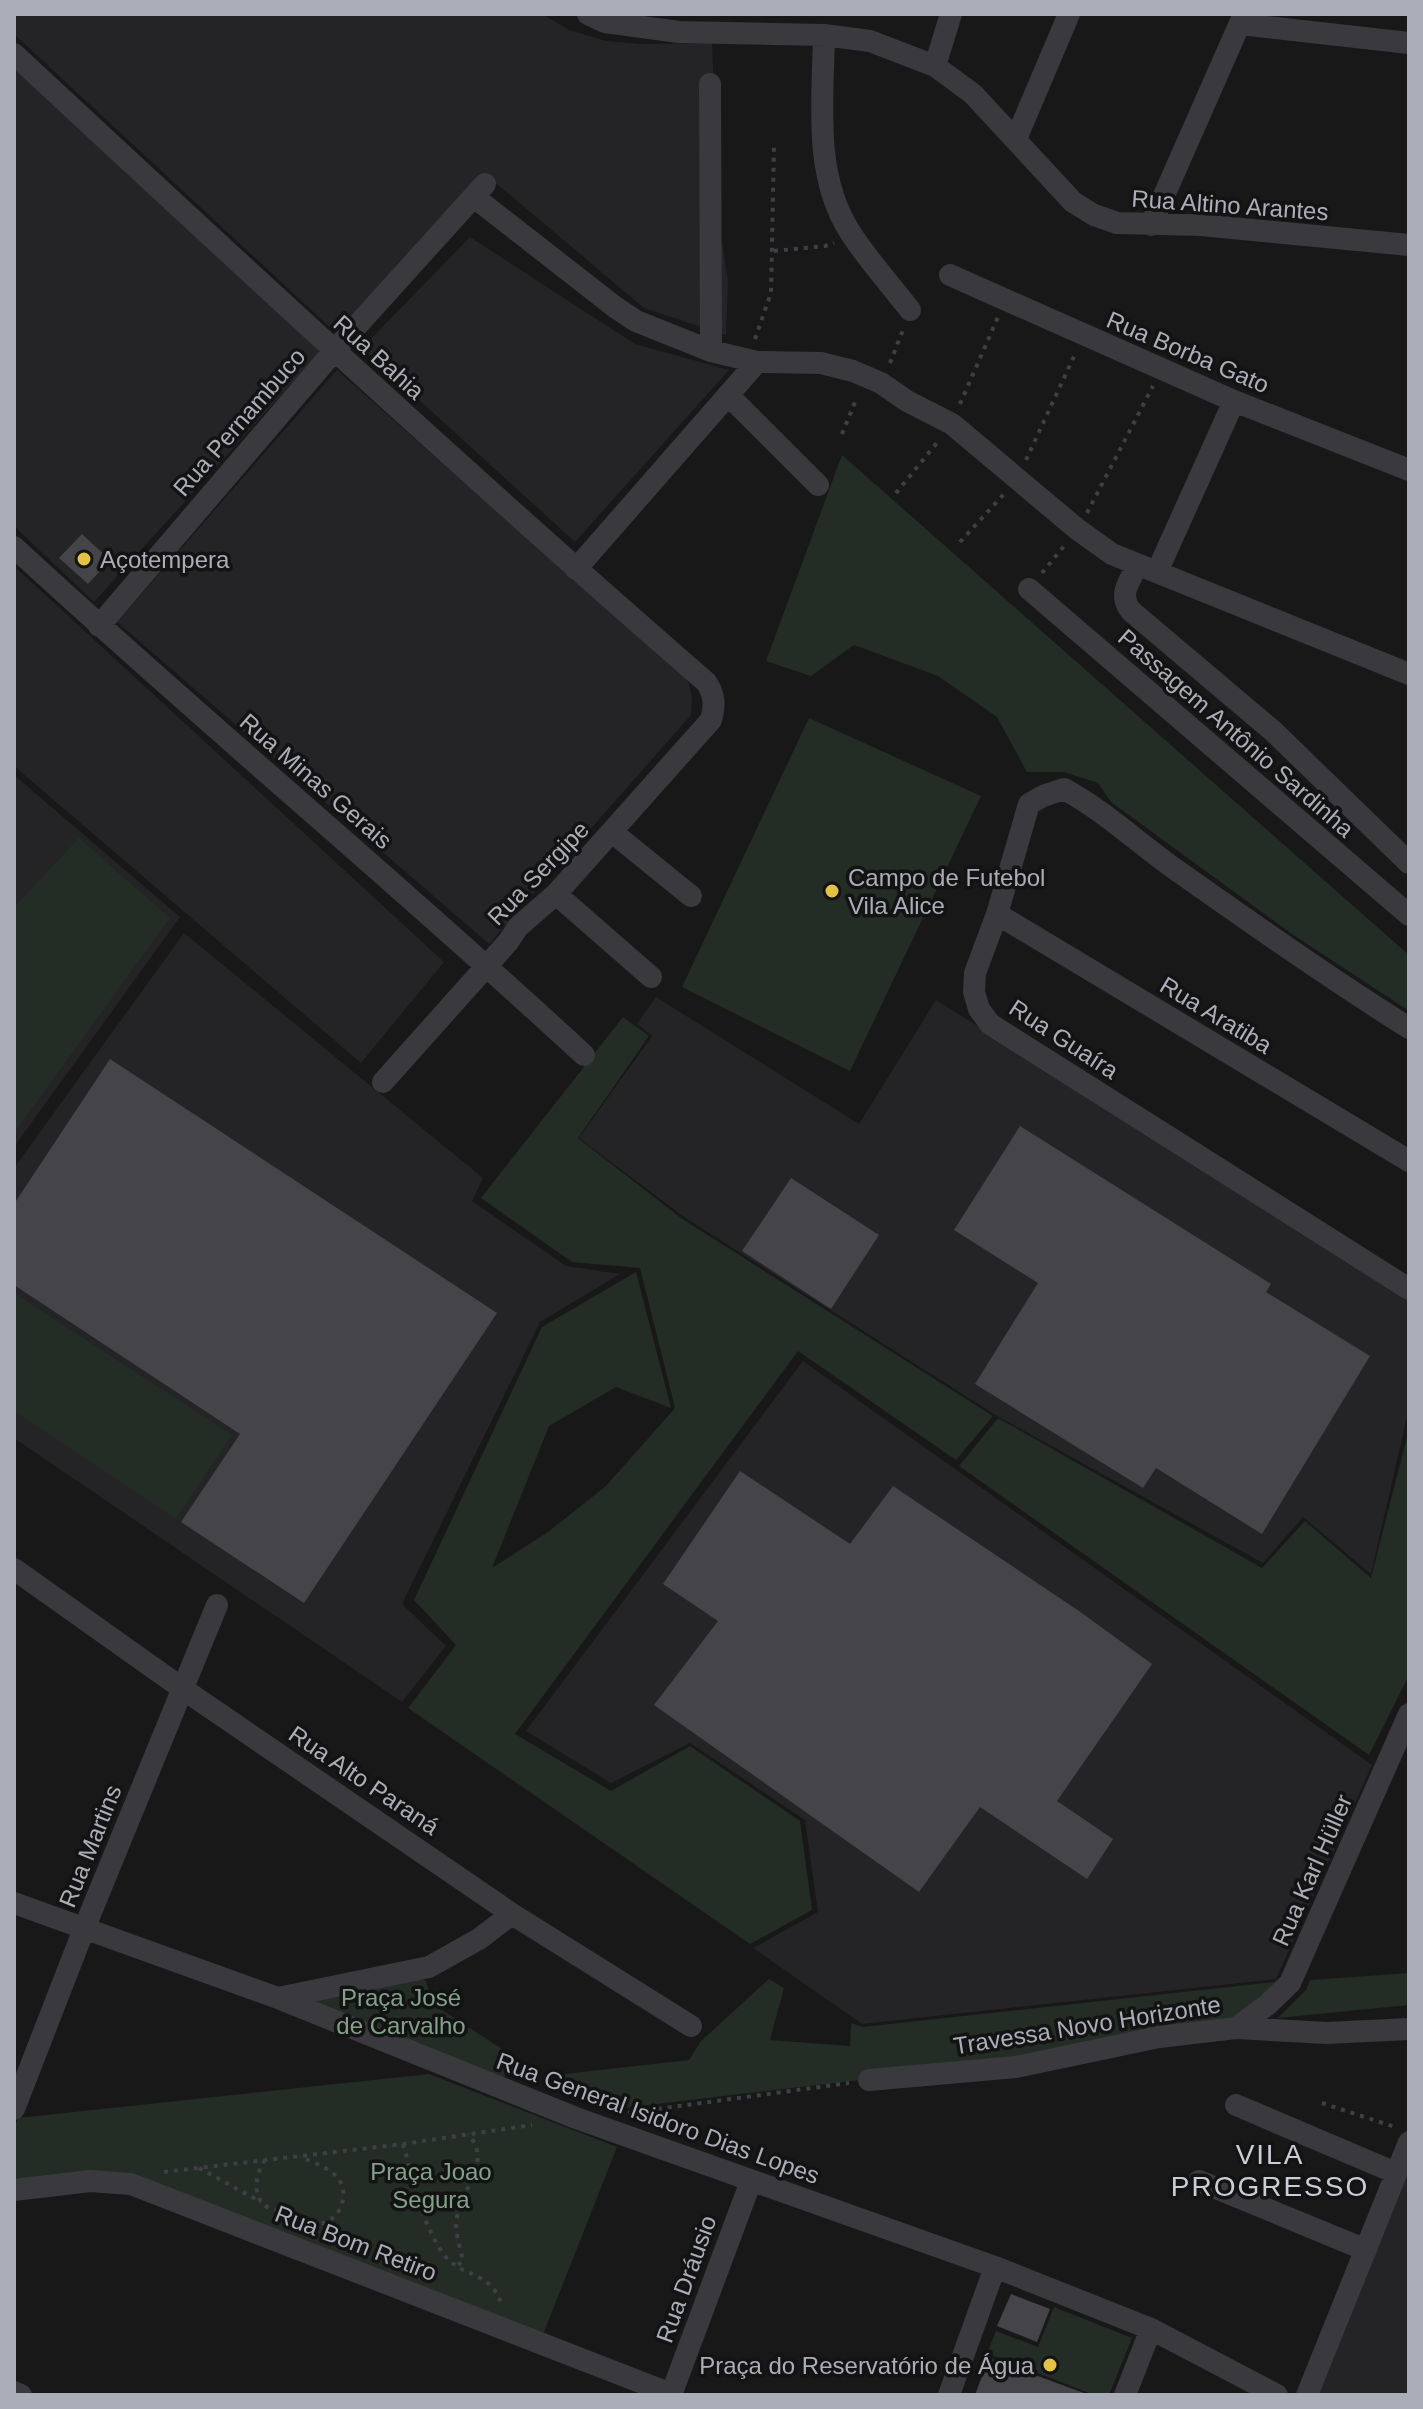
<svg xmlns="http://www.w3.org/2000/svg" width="1423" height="2409" font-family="Arial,sans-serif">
<rect width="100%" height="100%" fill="#181819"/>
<path fill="#242426" d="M14 14H542L569 30 606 41 641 44 712 43 719 222 728 281 726 335 644 308 484 173 336 333 14 34Z
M14 69 321 351 94 602 14 526Z
M470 237 635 344 729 370 575 542 362 348Z
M337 370 688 681 692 696 691 715 489 944 117 622Z
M14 566 444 962 361 1063 14 766Z
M14 775 180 917 14 1147Z
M184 933 483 1178 472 1201 566 1266 620 1274 540 1322 402 1604 446 1646 402 1702 14 1438V1168Z
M656 997 859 1124 936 1000 1409 1296V1408L1371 1574 1303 1517 1263 1563 997 1416 684 1217 579 1138 652 1036 637 1024Z
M803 1361 1372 1765 1276 1979 862 2024 753 1948 818 1912 805 1820 690 1743 611 1783 526 1731Z
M1409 2166V2395H1324L1319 2392Z"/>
<path fill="#242c26" d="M842 455 1409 955V1011L1292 934 1111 802 1098 783 1064 772H1027L997 717 938 676 854 645 811 676 766 661Z
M809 718 981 796 850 1071 682 987Z
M79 838 170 918 14 1133V902L17 904Z
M623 1017 649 1036 578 1138 681 1218 993 1416 956 1460 798 1351 515 1734 611 1791 690 1746 800 1821 812 1910 750 1944 408 1708 456 1645 414 1600 542 1327 636 1272 671 1408 616 1387 549 1426 492 1568 548 1532 606 1486 675 1408 640 1268 572 1262 481 1198Z
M14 1293 232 1435 176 1519 14 1411Z
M998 1418 1262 1568 1305 1521 1371 1578 1409 1429V1675L1369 1755 959 1466Z
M1409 1973V2005L1278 2018 1306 1990 1310 1980Z
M415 1976 426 1981 434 2005 516 2058 499 2086 295 2003Z
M769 1979 784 1988 770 2040 850 2046 851 2023 863 2027 1275 1982 1234 2022 1013 2062 614 2109 554 2086 564 2074 689 2060 701 2041Z
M429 2074 617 2147 542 2337 191 2201 14 2183V2129L18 2118Z
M1054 2307 1132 2338 1109 2395H1094L987 2353 996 2331 1038 2347Z"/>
<path fill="#454549" d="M82 534 110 560 88 584 59 558Z
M110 1059 497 1313 304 1603 181 1522 240 1434 14 1285V1204Z
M1020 1126 1271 1284 1266 1292 1370 1356 1262 1534 1156 1468 1143 1488 975 1384 1038 1283 954 1230Z
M791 1178 879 1235 831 1309 742 1251Z
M740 1471 850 1544 893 1486 1079 1611 1152 1664 1057 1801 1113 1839 1087 1879 980 1807 919 1892 654 1705 718 1621 663 1584Z
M1011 2294 1050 2309 1037 2342 997 2326Z
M989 2358 1084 2393 1083 2395H975Z"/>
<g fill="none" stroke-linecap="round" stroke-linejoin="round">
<path stroke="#3f4045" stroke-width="4" stroke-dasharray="4 6" stroke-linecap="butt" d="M774 251 825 246 834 243
M755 339 771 293 774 146
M890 363 903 330
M960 404 998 317
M842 434 857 397
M1026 460 1076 352
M896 493 940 439
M1087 513 1153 386
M960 542 1004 494
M1042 573 1064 546
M1322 2103 1395 2127
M628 2113 849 2083
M403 2144C414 2181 421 2224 445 2256 463 2278 490 2271 501 2303
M265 2160C255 2174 250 2202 272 2209 278 2211 284 2209 290 2211 304 2218 309 2224 325 2223 334 2218 339 2213 342 2204 350 2174 322 2166 300 2157
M199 2168 261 2202
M164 2172 403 2144 532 2125
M458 2265 463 2261C460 2246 454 2232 457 2217 462 2188 493 2161 468 2134"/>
<path stroke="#39393e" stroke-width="22" d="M588 14 605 22 679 32 824 35 870 41 935 66 973 94 1073 202 1094 215 1117 223 1201 225 1409 245
M1240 24 1409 43
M824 35C823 99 813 175 850 232 867 259 890 284 910 310
M14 54C242 266 471 478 706 682 715 695 715 705 711 720L556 894 518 927 508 942 383 1082
M935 66 951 14
M710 84 711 351
M1016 139 1069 14
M474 197 615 307 636 321 711 351 757 362 821 363 853 371 881 383 907 401 952 424 1077 529 1112 554 1409 674
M1151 225 1244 14
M950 275 1234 401 1409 470
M728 395 818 485
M14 547C201 720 397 882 584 1055
M1137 566C1129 582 1118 595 1131 611L1273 731 1409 863
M576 569 757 362
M1157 572 1234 401
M1029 589 1409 915
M99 626 334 351 485 184
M612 832 691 896
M556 894 651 977
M997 914 1409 1161
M1409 1028C1328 977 1250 922 1172 867 1136 841 1103 810 1064 789L1043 796 1029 804 997 914 975 973 974 992 979 1009 990 1024 1409 1289
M14 1569 183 1689 512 1914 691 2026
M14 1903 278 1998 576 2118 995 2267 1151 2329 1277 2395
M278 1998 429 1967 479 1939 512 1914
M1236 2028 1267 2005 1290 1983 1409 1714
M869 2080 1016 2067 1159 2037 1236 2028 1327 2033 1409 2029
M1236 2105 1396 2173
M14 2109 84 1929 217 1605
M1199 2181 1366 2250
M14 2190 90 2181 131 2184 671 2394
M14 2392 21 2395
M671 2395 751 2181
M949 2395 995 2267
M1125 2395 1151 2329
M1307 2395 1409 2142"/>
</g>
<g fill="#e3c246" stroke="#131314" stroke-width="3">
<circle cx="84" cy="559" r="8"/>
<circle cx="832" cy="891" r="8"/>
<circle cx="1050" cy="2365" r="8"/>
</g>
<g text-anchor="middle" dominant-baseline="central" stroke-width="7" stroke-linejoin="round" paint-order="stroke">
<g font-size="24" fill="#abadb8" stroke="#131314">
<text transform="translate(1230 205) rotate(4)">Rua Altino Arantes</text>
<text transform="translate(1188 352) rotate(23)">Rua Borba Gato</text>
<text transform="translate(379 357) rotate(42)">Rua Bahia</text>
<text transform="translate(239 422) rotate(-49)">Rua Pernambuco</text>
<text transform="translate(1236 733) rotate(41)">Passagem Antônio Sardinha</text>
<text transform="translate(316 781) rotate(41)">Rua Minas Gerais</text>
<text transform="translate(538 873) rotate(-46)">Rua Sergipe</text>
<text transform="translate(1216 1015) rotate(31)">Rua Aratiba</text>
<text transform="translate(1064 1039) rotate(33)">Rua Guaíra</text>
<text transform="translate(364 1780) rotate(34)">Rua Alto Paraná</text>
<text transform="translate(90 1846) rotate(-68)">Rua Martins</text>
<text transform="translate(1312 1870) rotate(-66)">Rua Karl Hüller</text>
<text transform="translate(1087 2025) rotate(-9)">Travessa Novo Horizonte</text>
<text transform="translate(658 2118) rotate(20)">Rua General Isidoro Dias Lopes</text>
<text transform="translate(356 2243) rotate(21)">Rua Bom Retiro</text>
<text transform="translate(686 2279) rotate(-70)">Rua Dráusio</text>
</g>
<g font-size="24" fill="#abadb8" stroke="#131314" text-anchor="start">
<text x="100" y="559">Açotempera</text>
<text x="848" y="877">Campo de Futebol<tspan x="848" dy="28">Vila Alice</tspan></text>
<text x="1034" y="2365" text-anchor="end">Praça do Reservatório de Água</text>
</g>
<g font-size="24" fill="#83a189" stroke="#131314">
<text x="401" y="1997">Praça José<tspan x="401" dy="28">de Carvalho</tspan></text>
<text x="431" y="2171">Praça Joao<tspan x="431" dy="28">Segura</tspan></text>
</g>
<g font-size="28" letter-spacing="2" fill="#cbcdd4" stroke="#131314">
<text x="1270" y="2154">VILA<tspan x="1270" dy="32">PROGRESSO</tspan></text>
</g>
</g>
<rect width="1423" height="2409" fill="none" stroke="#abadb8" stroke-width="32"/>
</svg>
